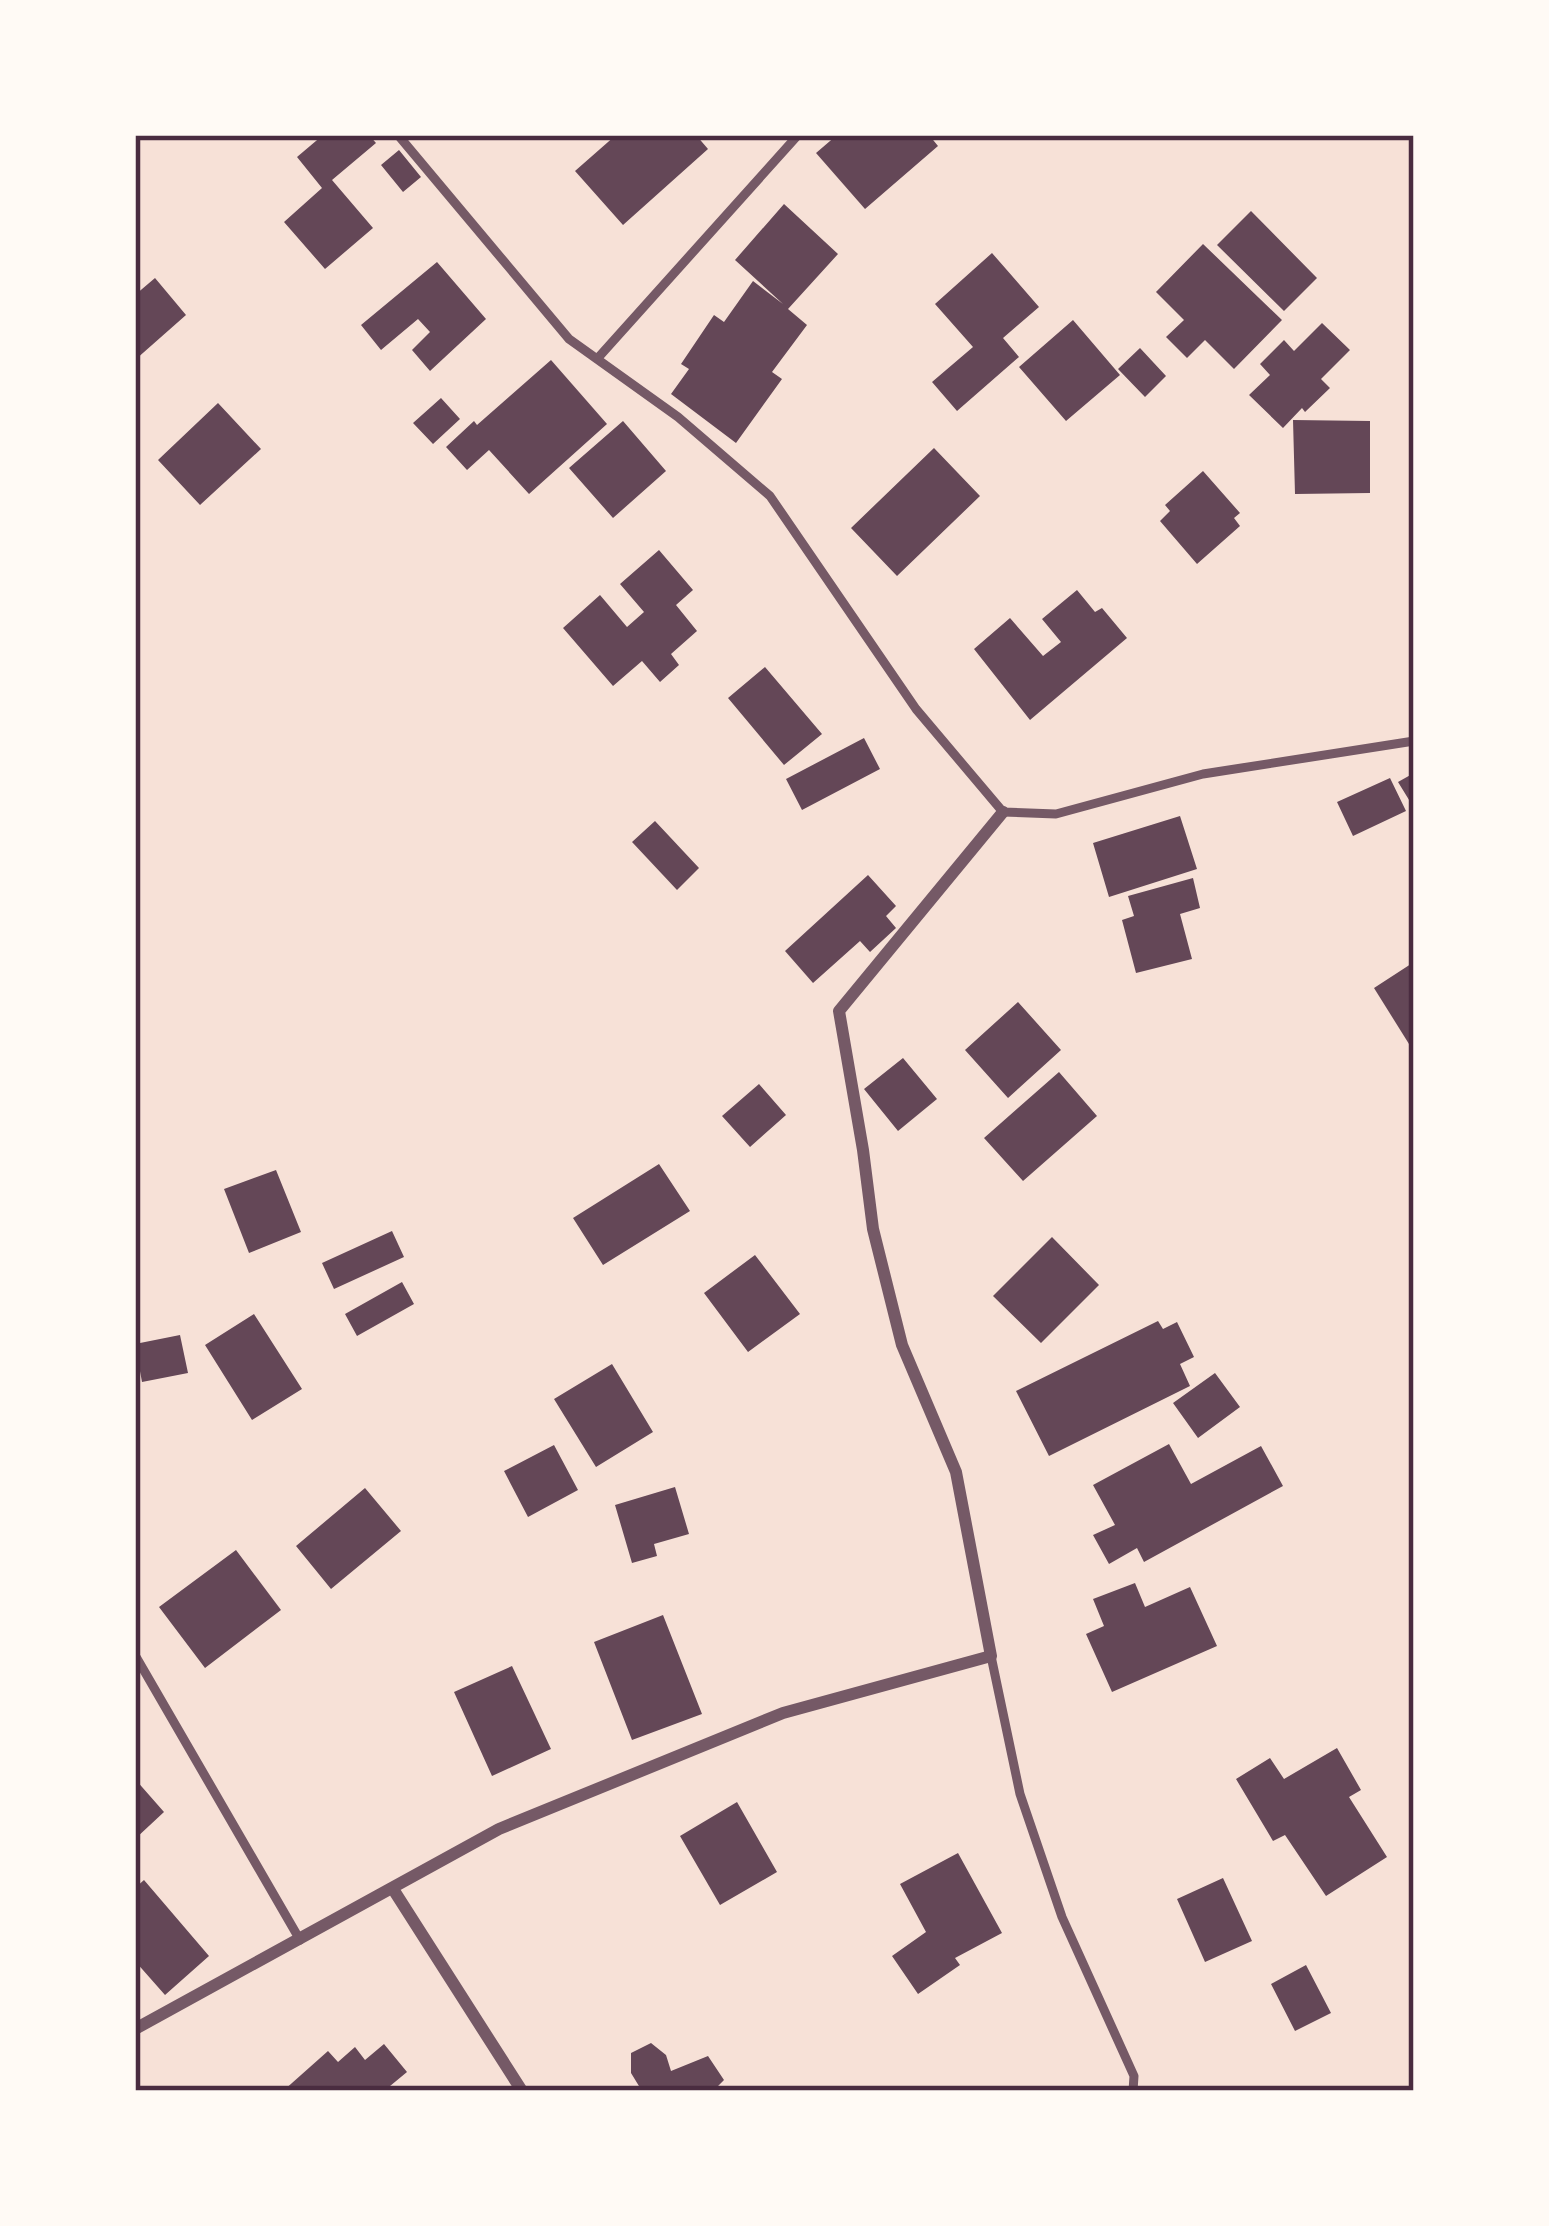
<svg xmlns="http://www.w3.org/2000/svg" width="1549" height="2226" font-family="Figtree,sans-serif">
<rect width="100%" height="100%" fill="#f7e1d7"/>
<path fill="#644757" d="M323 135H369L376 143 332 180 373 228 325 269 284 222 322 188 297 157Z
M616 135H696L708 149 623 225 575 171Z
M837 135H929L938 146 865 209 816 153Z
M399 150 421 177 403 192 381 165Z
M784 204 838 254 788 309 807 325 772 372 782 379 736 443 671 394 689 369 681 364 714 315 724 322 753 281 783 304 735 260Z
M1251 211 1317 278 1284 311 1217 245Z
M1203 244 1282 320 1234 369 1205 340 1187 358 1166 337 1184 320 1156 292Z
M992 253 1039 307 1003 338 1019 357 957 411 932 382 973 347 935 304Z
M437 262 486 319 430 371 412 350 430 332 418 319 381 350 361 325Z
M155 278 186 315 135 360V295Z
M1073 320 1120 375 1066 421 1019 367Z
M1322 323 1350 350 1321 379 1330 388 1305 412 1302 408 1283 428 1249 395 1270 375 1260 364 1284 340 1294 351Z
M1140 348 1166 376 1145 397 1118 369Z
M551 360 607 424 529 494 489 450 467 470 446 447 474 421 477 425Z
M441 398 460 419 433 444 413 423Z
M218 403 261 449 200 505 158 460Z
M1293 420 1370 421V493L1295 494Z
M623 421 666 471 613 518 569 468Z
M934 448 980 496 897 576 851 528Z
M1203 471 1240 513 1234 518 1240 526 1197 564 1160 521 1170 511 1165 505Z
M659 550 693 590 676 605 697 631 671 654 679 665 660 682 642 661 613 686 563 628 600 595 627 627 644 612 620 584Z
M1077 590 1095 612 1102 608 1127 638 1030 720 974 649 1010 618 1043 656 1061 642 1042 619Z
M765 667 822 734 784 765 728 698Z
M864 738 880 769 802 810 786 779Z
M1414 773V808L1398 782Z
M1390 778 1406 811 1353 836 1337 802Z
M1180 816 1197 869 1109 897 1093 843Z
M655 821 699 868 677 890 632 842Z
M868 875 896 906 886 916 896 928 870 952 860 941 813 983 785 951Z
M1193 878 1200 908 1180 914 1192 959 1136 973 1122 920 1134 916 1128 896Z
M1414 962V1052L1374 988Z
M1018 1002 1061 1050 1008 1098 965 1050Z
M903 1058 937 1099 898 1131 864 1089Z
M1059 1072 1097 1116 1023 1181 984 1138Z
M759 1084 786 1115 750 1147 722 1116Z
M659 1164 690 1211 603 1265 573 1218Z
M276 1170 301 1232 249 1253 224 1189Z
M392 1231 404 1257 334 1289 322 1263Z
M1052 1237 1099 1285 1041 1343 993 1296Z
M755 1255 800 1314 748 1352 704 1293Z
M402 1282 414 1304 357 1336 345 1314Z
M254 1314 302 1389 252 1420 205 1345Z
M1158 1321 1163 1329 1177 1322 1194 1357 1180 1364 1190 1386 1049 1456 1016 1391Z
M180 1335 188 1373 142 1382 135 1344Z
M612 1364 653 1432 596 1467 554 1399Z
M1215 1373 1240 1407 1198 1438 1173 1403Z
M1169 1444 1191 1484 1261 1446 1283 1486 1144 1562 1137 1548 1109 1564 1093 1535 1115 1525 1093 1485Z
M554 1445 578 1490 528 1517 504 1471Z
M675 1487 689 1534 654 1544 657 1556 632 1563 615 1505Z
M365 1488 401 1531 331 1589 296 1546Z
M236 1550 281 1610 205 1668 159 1607Z
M1135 1583 1145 1607 1190 1587 1217 1646 1112 1692 1086 1634 1104 1626 1093 1599Z
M663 1615 702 1714 632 1740 594 1642Z
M512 1666 551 1749 492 1776 454 1692Z
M1337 1748 1361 1790 1349 1797 1387 1857 1326 1896 1285 1835 1273 1841 1236 1779 1270 1758 1284 1779Z
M135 1779 164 1812 135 1839Z
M737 1802 777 1872 720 1905 680 1836Z
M958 1853 1002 1933 955 1958 960 1965 918 1994 892 1956 926 1932 900 1884Z
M1223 1878 1252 1941 1205 1962 1177 1899Z
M144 1880 209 1956 165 1995 135 1961V1888Z
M1306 1965 1331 2013 1295 2031 1271 1984Z
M651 2043 666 2055 671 2071 708 2056 724 2080 713 2091H642L631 2073V2053Z
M384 2044 407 2072 384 2091H283L328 2051 338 2062 355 2047 365 2060Z"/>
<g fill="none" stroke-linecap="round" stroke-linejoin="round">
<path stroke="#755966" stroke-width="9" d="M398 135 569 339 678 417 770 496 916 709 1003 812 1056 814 1203 774 1414 741
M597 359 798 135
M135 1655 300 1940
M991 1656 1020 1794 1062 1917 1134 2076 1133 2091"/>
<path stroke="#755966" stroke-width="12" d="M393 1889 522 2091
M135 2029 499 1829 783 1713 991 1656 956 1472 902 1345 873 1229 863 1150 839 1011 1003 812"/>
</g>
<rect width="1549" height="2226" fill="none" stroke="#fffaf5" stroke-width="276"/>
<rect x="138" y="138" width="1273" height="1950" fill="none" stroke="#4a2c40" stroke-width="4.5"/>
</svg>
